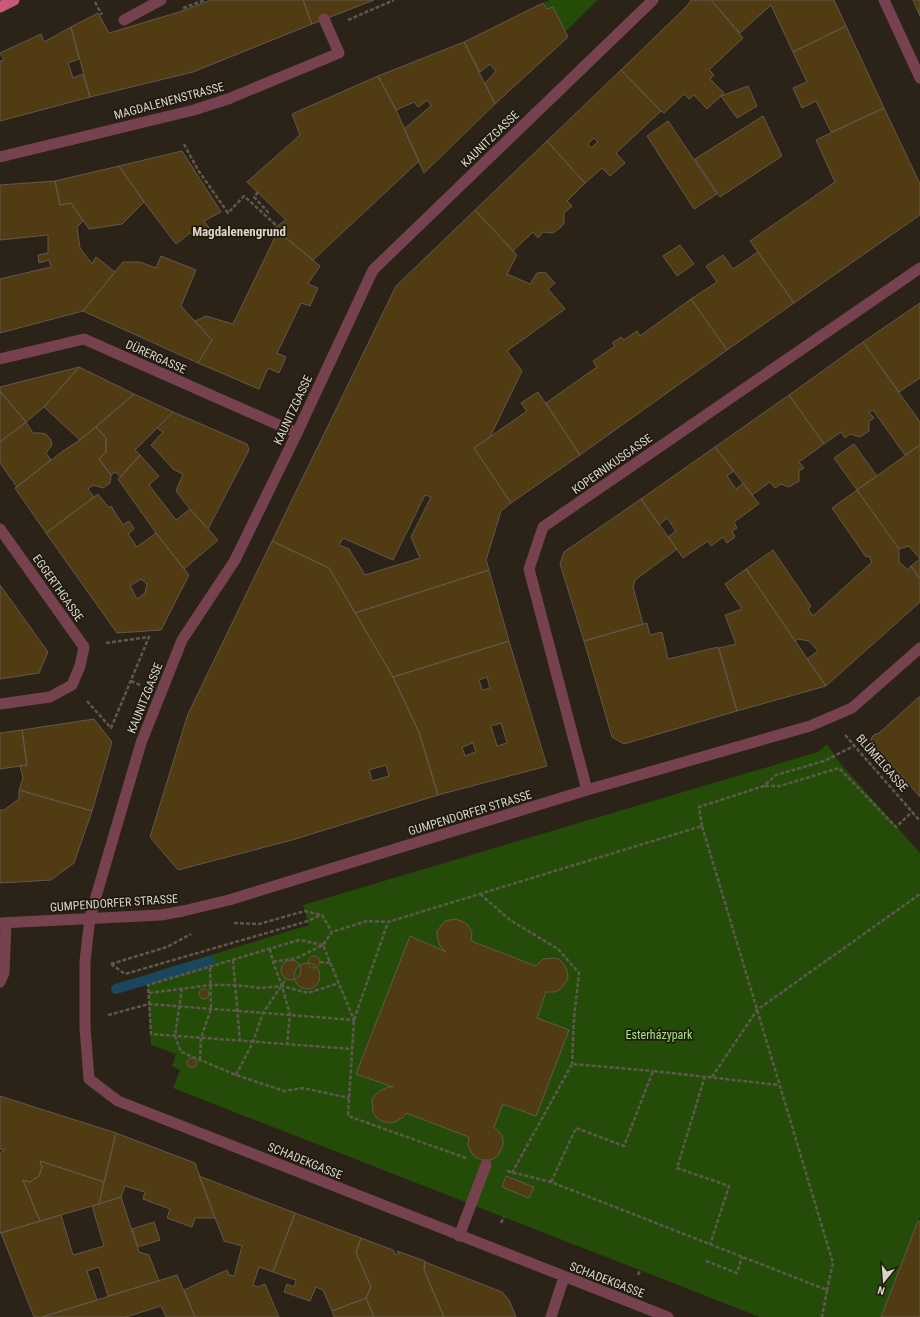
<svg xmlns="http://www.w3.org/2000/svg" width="920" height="1317" font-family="'Roboto Condensed',sans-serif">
<rect width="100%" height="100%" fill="#2b2318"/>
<path fill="#244c08" d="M550 0H598L565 32 543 3Z
M827 744 840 763 920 853V1217L881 1317H760L173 1088 180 1070 172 1066 176 1054 151 1045 148 974 309 925 303 905 818 752Z"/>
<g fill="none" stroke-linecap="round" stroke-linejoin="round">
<path stroke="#1b465f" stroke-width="10" d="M116 989 210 961"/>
</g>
<path fill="#513b12" stroke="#61594c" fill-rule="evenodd" d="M211 0H303L312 24 193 72 90 97 71 27 98 13 109 33 179 12Z
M303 0H374L312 24Z
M691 0H711L743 38 709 70 714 75 710 79 724 93 721 96 707 109 694 95 689 99 684 94 664 113 661 111 621 70 687 6Z
M711 0H834L846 26 793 52 771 5 740 33Z
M913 0H920V16Z
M543 3 547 9 553 7 568 37 495 104 485 83 496 71 490 64 480 72 464 42Z
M846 26 884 108 831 132 816 101 802 108 793 88 807 82 793 52Z
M71 27 79 59 68 63 73 78 83 74 90 97 0 121V61L4 60 0 53 41 34 44 42Z
M464 42 495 104 424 173 404 129 431 106 428 100 418 107 414 102 396 110 378 76Z
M621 70 661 111 616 153 625 163 610 176 602 168 585 183 547 141ZM594 138 598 142 591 148 588 144Z
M378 76 396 110 419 161 313 260 274 228 286 220 247 182 300 135 292 114Z
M748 86 757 106 737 118 721 96Z
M884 108 920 184V215L794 303 750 241 835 182 816 140Z
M763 116 782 156 720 197 695 159Z
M668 121 717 194 694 209 647 136Z
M547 141 585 183 567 201 572 206 564 213V223L561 227 553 233 543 232 538 238 533 232 513 251 475 210Z
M182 151 221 212 204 221 210 229 196 238 190 233 176 244 144 202 119 166Z
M119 166 144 202 122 224 89 229 71 203 60 205 55 181Z
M55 181 60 205 71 203 83 221 77 227 80 248 92 264 96 257 115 272 83 311 0 333V279L51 267 49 260 39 263 38 255 48 253V235L0 240V185Z
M475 210 517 255 507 274 530 284 537 273 545 272 555 283 548 289 565 309 507 351 522 371 490 437 474 448 511 503 501 511 486 560 489 570 355 613 329 568 272 541 396 286ZM425 495 431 497 411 537 420 558 365 575 349 549 339 545 343 538 393 560Z
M278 231 320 266 308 284 318 288 310 306 301 303 277 353 286 357 279 373 268 368 259 389 198 363 212 340 195 321 206 316 233 324Z
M680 245 694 264 677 276 663 256Z
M758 252 794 303 727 350 691 299 717 282 706 266 723 255 733 269Z
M161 256 196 270 181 306 212 340 198 363 83 311 123 262H140L156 268Z
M691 299 727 350 580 455 546 403 597 367 593 361 615 346 612 343 621 337 624 340 637 331 640 336Z
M920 303V378L899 392 863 342Z
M863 342 920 422V445L905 455 873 410 869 412 874 418 869 421V431L860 437 850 434 845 438 841 432 824 444 789 395Z
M79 367 44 407 26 422 0 391V387Z
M79 367 134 394 80 440 44 407Z
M0 391 26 422 0 442Z
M538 392 580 455 511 503 474 448 527 411 521 403Z
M134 394 173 412 135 450 140 455 121 477 115 472 111 475 99 459 106 452V438L96 427Z
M789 395 824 444 799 462 804 468 799 471V481L789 487 781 484 775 488 770 482 752 495 715 447Z
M173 412 247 444 249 450 208 529 190 509 176 491 183 474 174 470 151 445 163 432 157 428Z
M26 422 33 433H40L46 434 51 440 52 445 46 453 51 460 17 487 0 463V442Z
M96 427 106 438V452L99 459 111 475 110 483 103 488 93 485 88 489 94 497 46 533 15 488 63 451 80 440Z
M854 444 877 476 857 490 834 458Z
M920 445V559L909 546 899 549 857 490Z
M715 447 734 471 727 476 736 489 743 483 759 504 734 522 737 528 732 531 735 537 727 543 723 537 711 546 708 541 683 558 668 537 676 531 667 518 659 525 641 499Z
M140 455 159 476 149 485 176 520 190 509 218 540 184 569 156 533 118 479Z
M857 490 899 549V562L908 570 911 566 920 579V602L826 686 807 659 818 651 809 641 798 639 795 641 746 569 773 550 811 606 808 609 813 616 872 562 869 556 866 557 832 508Z
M98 494 109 508 111 506 123 525 129 521 134 529 128 534 137 547 156 533 189 575 161 630 117 633 46 533ZM141 579 147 584 145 593 137 599 130 586Z
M641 499 677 549 635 580 633 587 643 624 584 641 560 564 564 552Z
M272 541 329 568 393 677 419 732 438 795 292 840 178 870 150 837 188 714ZM386 765 389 776 372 781 369 770Z
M920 559V579L911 566Z
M746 569 826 686 737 711 719 648 736 644 725 615 742 609 725 584Z
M489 570 509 641 393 677 355 613Z
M0 585 48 652 39 673 0 679Z
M647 623 650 635 662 632 668 659 718 647 737 711 624 744 612 737 584 641Z
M509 641 547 766 438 795 419 732 393 677ZM487 677 490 688 482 690 479 680ZM501 723 507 743 497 746 491 726ZM473 743 476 752 465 756 462 747Z
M919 697H920V797L880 751H877L872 748 870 743 872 737 874 735 879 733Z
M94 719 112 742 92 811 19 790 23 778 20 766 27 765 22 730Z
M22 730 27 765 0 769V733Z
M19 790 92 811 74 863 51 880 0 883V810H4L19 799Z
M455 919 464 922 468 925 472 932 471 941 536 966 543 959 553 958 559 959 563 963 567 970 568 979 563 986 559 990 554 992H546L537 1018 569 1030 536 1116 503 1104 494 1127 502 1135 503 1140V1145L499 1154 492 1160H482L477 1158 473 1155 468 1146 469 1137 406 1113 403 1117 395 1122 390 1123 381 1121 376 1117 373 1112 372 1100 375 1095 379 1091 388 1087H393L356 1074 410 936 446 952 440 946 437 937V932L440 927 445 921Z
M308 962a6 6 0 1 1 12 0a6 6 0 1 1-12 0Z
M281 970a10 10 0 1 1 20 0a10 10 0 1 1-20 0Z
M294 976a13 13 0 1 1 26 0a13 13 0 1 1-26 0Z
M199 994a5 5 0 1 1 10 0a5 5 0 1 1-10 0Z
M187 1063a5 5 0 1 1 10 0a5 5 0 1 1-10 0Z
M0 1096 116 1133 104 1182 40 1161 42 1167 39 1176 30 1182 23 1180 40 1221 0 1233V1153L5 1150 0 1149Z
M116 1133 195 1163 215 1218H195L192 1227 167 1218 170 1209 143 1199 145 1192 125 1186 121 1197 99 1204Z
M40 1161 104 1182 99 1204 40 1221 23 1180 30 1182 39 1176 42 1167Z
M199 1176 295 1213 273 1272 259 1267 253 1285 258 1287 265 1284 279 1317H195L184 1290 227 1270 229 1275 234 1276 242 1246 224 1241Z
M506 1176 534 1187 529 1198 502 1187Z
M121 1197 139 1252 149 1255 159 1281 108 1296 99 1267 87 1271 97 1300 42 1317H34L1 1233 61 1215 73 1255 104 1246 92 1206Z
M295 1213 361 1238 356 1253 371 1287 366 1298 332 1311 323 1290 316 1287 310 1301 284 1292 287 1284 294 1287 296 1280 273 1272Z
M918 1221H920V1317H881Z
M154 1222 160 1240 138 1247 132 1229Z
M361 1238 393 1250 396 1255 399 1253 397 1251 425 1261 424 1270 444 1317H374L366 1298 371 1287 356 1253Z
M425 1262 502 1292 509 1300 516 1317H444L424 1270Z
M177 1275 195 1317H166L161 1306 126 1317H42Z
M366 1298 374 1317H334L332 1311Z"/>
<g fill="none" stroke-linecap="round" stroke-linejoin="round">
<path stroke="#5f584f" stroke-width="2.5" stroke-dasharray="4 2" stroke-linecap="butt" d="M95 2 102 15
M183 8 205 0
M348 20 394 0
M184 144 198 170 228 213 244 196 277 226
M258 192 254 197 268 212 265 215
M131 681 140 685
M87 701 111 728 149 637 106 643
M845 735 920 821
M765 786H780L839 768 896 827 912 812
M702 826 699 807 764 786 776 775 824 761 854 746
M480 894 510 920 558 949 579 973 574 1019 572 1064
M234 923 259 924 305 911 322 915 332 932
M323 945 299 940 148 985 151 1034 352 1049
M270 949 273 962 282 986 290 1015 287 1044
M233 960 240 1041
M273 962 297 958 323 945 332 932 367 921 388 922
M320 962 330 963
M111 964 167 947 191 934
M111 964 125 974 308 921 321 915
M182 988 175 1036 181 1052 236 1075 284 1091 303 1088 349 1098
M149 993 211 985H235L260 988 282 986 308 993 339 983
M108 1015 149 1004 354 1020 323 945
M200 1060 201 1038 211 1009 210 967
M236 1075 253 1042 263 1013 286 979
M705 1076 677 1168 729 1186 710 1245
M712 1077 757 1010 920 894
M466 1158 348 1116 354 1020 388 922 702 826 833 1263 827 1290
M507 1171 551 1182 827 1290 822 1317
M512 1173 572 1064 653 1071
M551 1182 576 1128 624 1146 653 1071 779 1085
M501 1223 504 1217
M706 1261 737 1273 742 1257
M638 1275 640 1270"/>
<path stroke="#77424f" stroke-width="11" d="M124 20 161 0
M228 99 339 53 324 19
M459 1236 486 1165"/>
<path stroke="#77424f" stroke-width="11" d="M884 0 920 78
M0 157 194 110 228 99
M0 359 84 339 297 433
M0 529 84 647 80 666 72 685 50 697 0 704
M587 790 529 569 543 527 920 268
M90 917 85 961V1028L89 1079 118 1101 668 1317
M0 982 4 973 6 923
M551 1317 564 1277"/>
<path stroke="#77424f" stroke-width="11" d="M90 917 141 743 182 640 235 560 297 433 373 270 653 0
M0 923 161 915 183 911 229 900 587 790 810 726 852 708 920 648"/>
<path stroke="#c75a79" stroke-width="11" d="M0 7 14 0"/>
</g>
<g text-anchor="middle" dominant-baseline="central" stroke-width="3.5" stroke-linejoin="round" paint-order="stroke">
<g font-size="12" fill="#d8d3cc" stroke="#211a0f">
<text transform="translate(169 101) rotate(-15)">MAGDALENENSTRASSE</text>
<text transform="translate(490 139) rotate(-44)">KAUNITZGASSE</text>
<text transform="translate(156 357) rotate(24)">DÜRERGASSE</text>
<text transform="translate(293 410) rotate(-65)">KAUNITZGASSE</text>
<text transform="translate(612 464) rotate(-35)">KOPERNIKUSGASSE</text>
<text transform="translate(58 588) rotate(55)">EGGERTHGASSE</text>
<text transform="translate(145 698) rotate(-68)">KAUNITZGASSE</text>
<text transform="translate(882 763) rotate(49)">BLÜMELGASSE</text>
<text transform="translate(470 813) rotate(-17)">GUMPENDORFER STRASSE</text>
<text transform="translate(114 903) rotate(-4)">GUMPENDORFER STRASSE</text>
<text transform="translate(305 1161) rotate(22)">SCHADEKGASSE</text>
<text transform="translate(607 1280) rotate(21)">SCHADEKGASSE</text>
</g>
<g font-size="12" fill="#a4e286" stroke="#211a0f">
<text x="659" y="1035">Esterházypark</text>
</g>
<g font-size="13" font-weight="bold" fill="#dfd5c6" stroke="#211a0f">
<text x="239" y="231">Magdalenengrund</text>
</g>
</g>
<g transform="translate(884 1281) rotate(197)" stroke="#211a0f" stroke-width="3" paint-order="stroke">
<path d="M0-3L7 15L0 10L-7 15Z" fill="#d8d3cc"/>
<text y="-6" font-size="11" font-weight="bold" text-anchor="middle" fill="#d8d3cc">N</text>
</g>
</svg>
